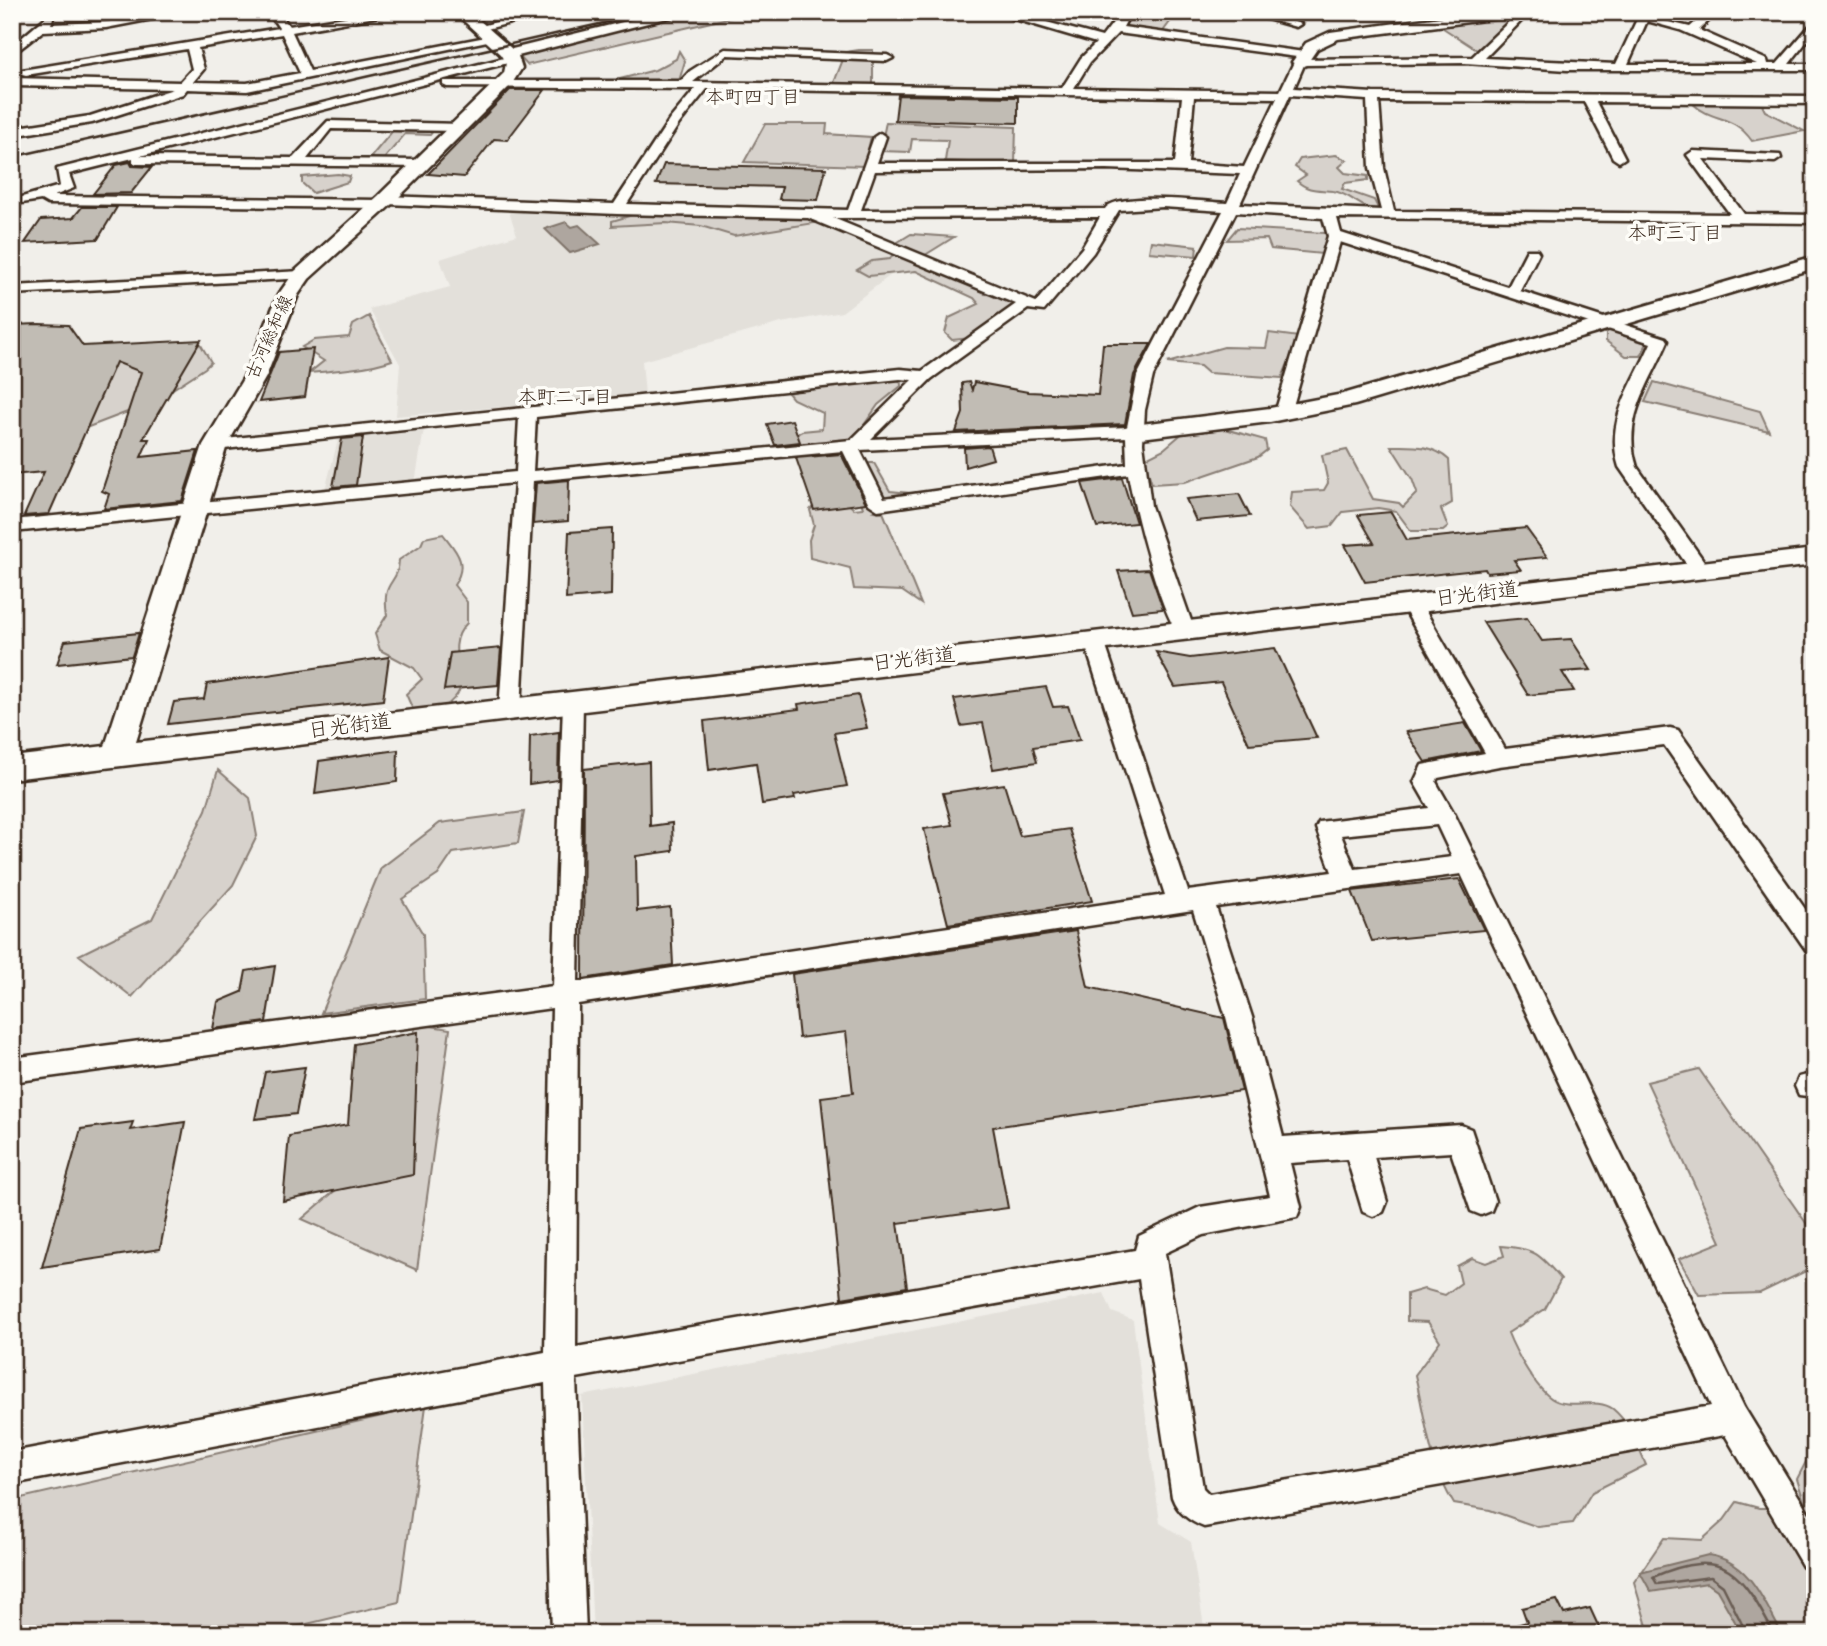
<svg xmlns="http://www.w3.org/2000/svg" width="1827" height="1646" font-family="'Gochi Hand','Klee One',sans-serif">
<rect width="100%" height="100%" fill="#f1efea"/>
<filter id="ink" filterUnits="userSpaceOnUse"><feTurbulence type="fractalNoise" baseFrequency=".0143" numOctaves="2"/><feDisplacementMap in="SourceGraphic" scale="14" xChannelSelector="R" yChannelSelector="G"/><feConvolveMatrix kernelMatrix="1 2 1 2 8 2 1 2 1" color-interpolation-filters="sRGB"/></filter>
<g filter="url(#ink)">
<path fill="#e3e0da" d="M508 209 626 216 806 220 908 262 842 312 781 323 642 361 645 395 396 416 400 364 369 309 450 287 440 259 517 235Z
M424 429 415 483 325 490 339 436Z
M1104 1293 1112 1312 1133 1320 1160 1523 1191 1542 1205 1634H593L582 1396Z"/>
<path fill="#d7d2cc" stroke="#897e75" stroke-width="2" d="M698 12H754L527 65 517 54Z
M1130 16 1173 18 1161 34 1121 29Z
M1514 17 1477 50 1440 26Z
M859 50H873V86L833 85 846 52Z
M679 51 685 61 679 81 616 80 655 70 676 59Z
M1706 98 1761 103 1765 111 1804 131 1752 141C1732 113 1714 123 1693 104Z
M886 122 1016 127 1015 164 945 161 948 140 912 139 910 152 880 151Z
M765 124H827L826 134 871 137 864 166 744 162Z
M395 128 434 130 430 135 405 134 384 159 370 158Z
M1336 155 1347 160 1339 167 1345 173 1368 176V180L1345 183 1342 189 1374 200 1379 210C1360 210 1351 193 1333 191 1319 189 1309 192 1297 181L1306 175 1295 167 1300 159Z
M338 174 350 176 348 182 313 193 302 183V177Z
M636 214 812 218 820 222 734 236 701 226 666 223 612 226V221Z
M1237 228 1325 233 1327 237 1322 254 1271 249 1267 239 1227 240Z
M911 234 954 237 922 257 893 245Z
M1151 241 1197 246 1196 256 1149 252Z
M894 252 986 291 985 294 1014 295 1029 308 982 337 952 340 945 333 949 318 979 304 974 298 916 271 868 276 857 270 872 261 890 259Z
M369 316 392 360C371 368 333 371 309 373L324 361 302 347 314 340 349 337 353 325Z
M1613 330 1648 341 1641 356H1626L1606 341V331Z
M1269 333 1299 337 1282 378 1208 373 1200 366 1167 363 1224 347 1266 348Z
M193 341 201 345 211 362 205 368 151 403 70 434 12 371Z
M868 371H900L901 386 878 405 859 432 837 452 810 454 780 448V443L802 431 822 429 823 413 793 399 788 393Z
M1654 382 1760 411 1769 431 1645 402Z
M1218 427 1265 440 1267 450 1258 457 1185 482 1152 484 1144 459 1164 449 1185 431Z
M1391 446C1413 446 1432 444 1449 460L1452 503 1441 509 1448 527 1443 531H1411L1396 511 1378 508 1343 512 1332 526 1309 529 1290 507 1292 492 1324 490 1328 483 1322 455 1347 450 1373 499 1399 503 1403 507 1417 493 1412 479Z
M865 463H874L890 491 910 493 874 511 883 512 921 604 902 591 854 589 850 568 810 558 809 540 814 525 810 510 821 497 845 501 854 509 863 508 855 481Z
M443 534C456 551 469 563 454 585L467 602V623C444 646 466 673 459 691 456 699 446 706 440 711L413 710 406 694 422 679 414 668 380 650 375 634 387 615C381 578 398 587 399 560L421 545 424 538Z
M218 770 250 798 257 836 233 885 132 997 79 955 152 919 206 810Z
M524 812 518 843 453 853 438 875 402 899 423 934 425 999 321 1013 381 868 440 823Z
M417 1024 450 1029 417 1270 302 1219 358 1171Z
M1699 1069 1813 1233 1808 1270 1760 1293 1699 1295 1679 1259 1721 1242 1647 1082Z
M1501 1246C1534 1248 1540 1254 1561 1279L1545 1309 1508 1333C1515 1351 1536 1390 1554 1400 1570 1409 1597 1397 1613 1409 1630 1423 1637 1445 1646 1465L1592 1492 1573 1523 1538 1527 1490 1510 1454 1504C1429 1465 1426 1420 1415 1375L1440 1341 1428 1322 1407 1321V1294L1424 1289 1445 1295 1461 1283 1457 1266 1472 1258 1486 1263 1504 1256Z
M426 1406 399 1602 265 1634H12V1500Z
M1815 1452V1634H1653L1647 1626 1634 1582 1664 1538 1702 1540 1724 1520 1737 1502 1759 1508H1806L1797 1479 1810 1454Z"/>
<path fill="#aea69f" stroke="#80746b" stroke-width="2" d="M566 222 572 227 579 225 600 244 570 253 545 229Z
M1708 1555C1750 1561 1763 1600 1782 1634H1742L1717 1590 1707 1583 1651 1592 1640 1572Z"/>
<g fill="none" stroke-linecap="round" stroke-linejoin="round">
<path stroke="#695c52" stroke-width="2.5" d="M1747 1634 1723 1586 1711 1577 1657 1584 1653 1577C1726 1545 1742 1574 1774 1634"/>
</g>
<path fill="#c1bcb4" stroke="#3b2a1e" stroke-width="2" d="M510 90H545L507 140 494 139 464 177 428 174Z
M898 95 1018 97V123L895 120Z
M130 162 132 166 152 167 131 193 93 194 116 165Z
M664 164 826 168 818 200 779 199 782 187 656 184Z
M82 207H117L98 239 25 243 41 220 73 218Z
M39 324 68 325 83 346 201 340 143 439H149L141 457 198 451 182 501 104 509 109 494 102 491 141 372 116 362 49 514 24 516 44 472 12 475V325Z
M1103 344H1151L1134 375 1125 424 956 432 963 413 962 383 969 382 972 390 974 382 1028 392 1098 395Z
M313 349 305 397 259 402 279 352Z
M792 420 800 442 775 445 767 424Z
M363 437 356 485 333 487 342 439Z
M989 446 993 459 965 467 964 448Z
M841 454 866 503 814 510 796 458Z
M1122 478 1136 523 1097 527 1082 483Z
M569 480 568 521 533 524 536 483Z
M1239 494 1250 516 1196 521 1186 499Z
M1391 512 1407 540 1526 528 1547 557 1514 560 1521 570 1487 573 1485 569 1365 582 1345 545 1374 543 1358 515Z
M612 529 611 595 566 599 569 532Z
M1149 569 1163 609 1132 612 1118 571Z
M1527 618 1542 641 1571 639 1591 670 1562 672 1574 691 1528 695 1483 622Z
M139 633 132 656 57 664 65 641Z
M501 648 498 685 444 690 450 653Z
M1275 648 1317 738 1249 744 1221 682 1175 687 1156 652 1190 658Z
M389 657 383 700 168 724 174 702 204 699 207 684Z
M1046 687 1053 707 1068 706 1080 740 1033 747 1037 762 993 769 983 723 961 726 954 699Z
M858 695 867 728 834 733 847 786 794 795 795 799 762 804 756 763 709 770 704 721 799 709 798 704Z
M1465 723 1481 751 1425 762 1406 732Z
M559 732 558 780 529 784 530 736Z
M398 750 397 782 315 794 319 761Z
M649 762 650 826 672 823 673 851 636 856 637 911 670 907 673 965 583 979 584 769Z
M1004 784 1020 836 1069 829 1092 901 948 924 924 829 952 825 943 793Z
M1459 879 1484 930 1372 941 1352 891Z
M1076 931 1088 987 1224 1018 1242 1091 993 1127 1008 1208 898 1223 907 1287 842 1298 821 1097 853 1093 846 1032 799 1038 792 974Z
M275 966 266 1022 213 1029 218 1002 242 992 246 971Z
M418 1032 413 1175 283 1201 289 1136 348 1125 354 1044Z
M305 1067 296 1114 255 1119 265 1072Z
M133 1122 130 1130 185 1122 160 1249 42 1267 81 1129Z
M1557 1600 1564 1614 1590 1608 1602 1634H1517L1516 1625 1527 1622 1522 1608Z"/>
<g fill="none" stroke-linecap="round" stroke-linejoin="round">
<defs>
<path id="street" d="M163 12H189L106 28 43 31 12 55V46L45 18H53L51 24 106 22Z
M268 12H279L289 26 376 12H403L292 32 310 71 491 36 497 39 247 91 187 89 183 94 92 123 12 136V128L90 116 173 89 12 86V78L180 82 192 69 187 49 26 75 22 74V70L279 28ZM282 34 300 73 247 83 193 82 204 69 198 48Z
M533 12H553L479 31 474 28Z
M991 12H1009L1102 37 1121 12H1131L1123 27 1304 52 1310 55 1304 58 1118 33 1090 62 1074 88 1280 91 1294 62 1300 59 1472 57 1519 12H1530L1485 58 1616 64 1639 15 1690 27 1707 12H1718L1699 30 1767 60 1768 64H1777L1815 20V31L1789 64H1815V70H1567L1465 63 1304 65 1294 88 1373 93 1815 96V104L1596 102 1625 158 1619 162 1613 158 1584 102 1379 101 1384 168 1394 211 1730 214 1687 155 1693 151 1780 155 1781 158 1775 162 1703 159 1744 214 1815 215V223L1337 218 1341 233 1508 287 1527 250H1537L1539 253 1520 291 1666 338 1668 341C1650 384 1621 419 1637 467L1711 571 1708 575H1694L1619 467C1604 420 1633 385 1651 343L1340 242 1291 413 1283 418 1277 417 1275 413 1328 236 1323 218 1236 212 1153 376 1145 410 1143 443 1151 506 1195 632 1185 639C1164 633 1132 500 1128 474L878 510 869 504 843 451 533 481 521 710 517 715H503L499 710 515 483 12 532V520L516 472 519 418 215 450 206 445 215 440 900 369 922 371 1016 304 808 218 617 214 387 204 380 208 48 204 41 200 22 203V197L60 186 57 169 512 56 516 57V61L140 156 293 158 328 121 463 124 465 127 459 131 331 129 307 159 422 160 428 164 427 167 138 164 133 163V158L69 174 74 188 54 196 378 200 385 196 614 204 670 119 695 89 447 87 443 85V81H681L690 71 725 49 887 55 893 58 887 61 727 55 693 82 1062 88 1081 58 1096 43ZM1647 21 1680 30 1757 64H1628ZM707 89 1182 97 1175 163H877L886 137 880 133 874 137 848 210 627 204 679 124ZM1290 95 1367 100 1370 168 1381 210 1240 204ZM1194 97 1277 98 1244 167 1188 163ZM1107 169 1240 174 1227 203C1205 202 1116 191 1105 209L861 210 875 171ZM1163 207 1223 211 1137 376 1127 427 871 439 931 379 1028 309 1044 311 1093 253 1119 210ZM1100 217 1082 248 1036 302 833 218ZM900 379 912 380 851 440 533 471 536 417ZM1126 437 1127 464 884 498 860 450Z
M1242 12H1261L1301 24 1296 27Z
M302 271 309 275 307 278 12 294V286Z
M1412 599 1422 605 1505 749 1670 728 1678 730 1815 923V953L1806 950 1664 745 1499 766 1438 778 1436 782 1455 815 1744 1407 1815 1523V1572L1803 1567 1725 1435 1204 1527C1189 1521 1178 1513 1172 1497L1139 1279 576 1378 586 1634H552L545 1383 12 1484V1452L545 1352 552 1008 12 1082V1058L553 986 563 703 566 698H580L583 703 578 982 1165 895 1084 641 1094 634 1104 641 1188 891 1332 872 1316 828 1319 822 1429 808 1414 782 1422 765 1485 753 1402 605ZM1437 825 1452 857 1355 869 1341 835ZM1461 874 1711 1406 1209 1494 1203 1488 1165 1253 1203 1235 1297 1217 1301 1207 1290 1163 1347 1159 1363 1212 1373 1216 1383 1212 1387 1202 1374 1157 1451 1152 1471 1211 1481 1215 1491 1211 1495 1201 1471 1129 1461 1125 1283 1137 1252 1017 1216 907ZM1193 910 1226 1017 1270 1196 1200 1207 1139 1236 1135 1250 576 1347 578 1004Z
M1815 1073V1097L1799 1095 1795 1086 1799 1077Z"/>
<path id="secondary" d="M454 12H470L512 49 664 12H691L518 56 522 68 511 85 392 204 309 279 298 295 266 377 227 445 136 742 1815 549V565L12 779V757L105 746 203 445 244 377 278 295 295 271 378 196 504 73 506 63 500 54Z
M1478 12H1522L1515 16 1338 39 1317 49 1306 65 1300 67 1292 62 1306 43 1330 32Z
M1815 256V268L1355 405 1270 422 1133 439 1125 437 1121 432 1125 427 1133 425 1270 408 1343 394Z"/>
</defs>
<use href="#street" stroke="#3b2a1e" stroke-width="5"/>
<use href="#secondary" stroke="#3b2a1e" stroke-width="5"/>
<use href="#street" fill="#fdfcf7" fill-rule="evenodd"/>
<use href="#secondary" fill="#fdfcf7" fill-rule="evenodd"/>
<path stroke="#3b2a1e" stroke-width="2.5" d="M12 157 652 12"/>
</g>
</g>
<g text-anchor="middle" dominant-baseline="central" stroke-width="7" stroke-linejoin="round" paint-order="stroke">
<g font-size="18" fill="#3b2a1e" stroke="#fdfcf7">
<text transform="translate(271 338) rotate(-66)">古河総和線</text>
</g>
<g font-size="19" fill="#3b2a1e" stroke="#fdfcf7">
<text x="753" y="99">本町四丁目</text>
<text x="1675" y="235">本町三丁目</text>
<text x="565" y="399">本町二丁目</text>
</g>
<g font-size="21" fill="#3b2a1e" stroke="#fdfcf7">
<text transform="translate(1477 597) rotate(-7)">日光街道</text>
<text transform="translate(914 662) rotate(-7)">日光街道</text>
<text transform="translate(350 729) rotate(-7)">日光街道</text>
</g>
</g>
<rect width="1827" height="1646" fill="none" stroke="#fdfcf7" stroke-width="42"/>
<rect x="21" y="21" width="1785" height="1604" fill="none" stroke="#3b2a1e" stroke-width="2.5" filter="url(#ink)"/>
</svg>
